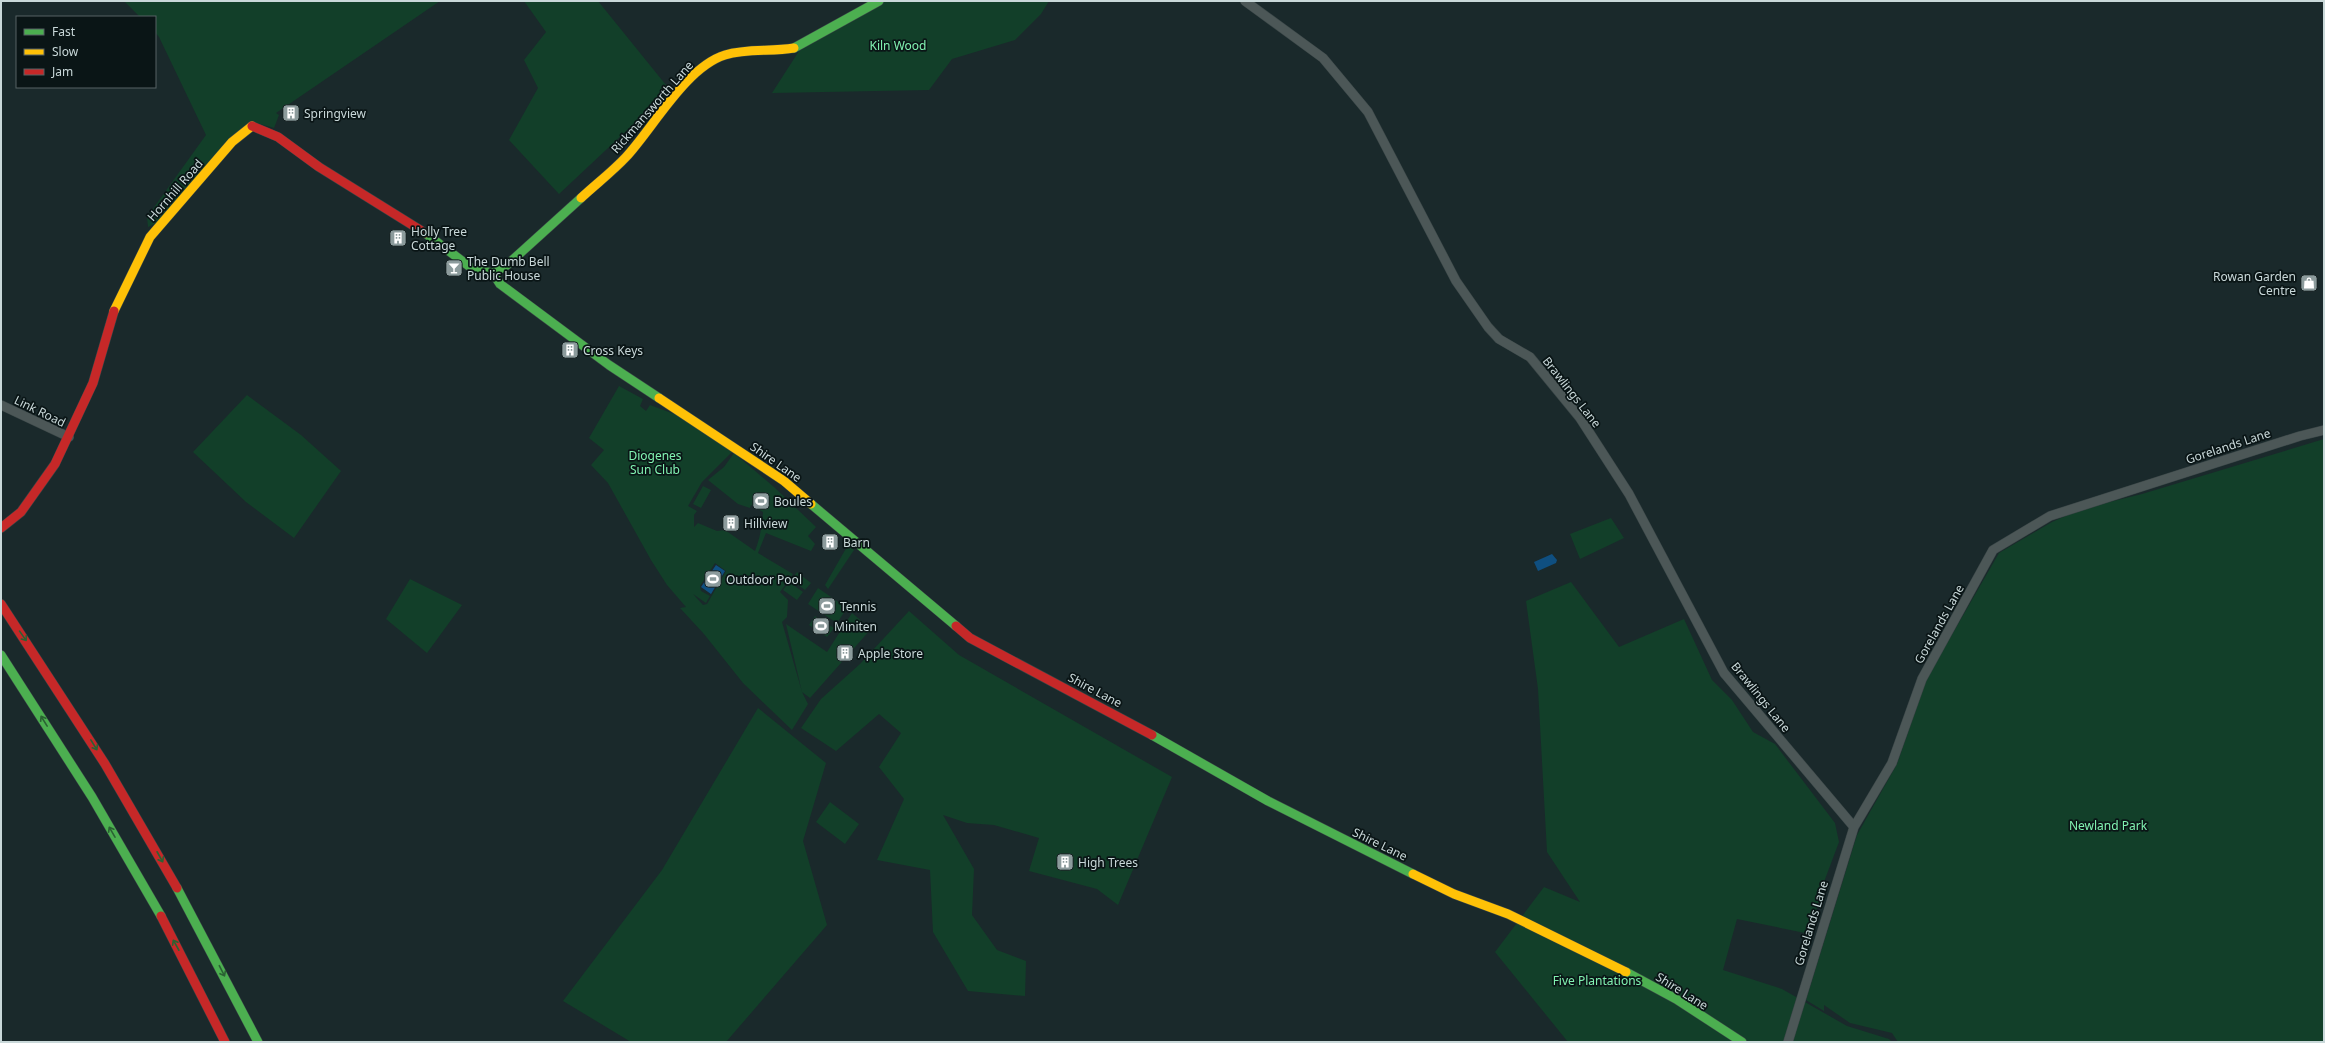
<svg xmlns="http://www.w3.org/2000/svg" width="2325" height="1043" font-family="'Noto Sans',sans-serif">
<rect width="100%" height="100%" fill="#1a292b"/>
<path fill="#123f29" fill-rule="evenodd" d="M124 1H440L276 113 279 115 274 128 250 121 157 223 148 227 147 217 206 135 159 37 155 32V17H140Z
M524 1H598L670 90 559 194 509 140 538 88 524 60 546 32Z
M885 1H1049L1041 14 1015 40 952 59 929 90 772 93 799 51Z
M619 386 643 399 640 406 646 411 650 405 677 415 732 452 702 482 688 506 697 511 694 515V527L698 523 717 531 725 530 755 551C760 538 762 526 763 512L751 505 750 508 738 504 708 480 724 467 734 453 774 487 816 527 808 536 815 544 811 551 766 533 758 553 793 574 780 592 788 600 787 617 782 622 802 692 808 704 792 730 743 683 704 634 680 608 686 607 667 585 651 560 608 483 591 465 604 450 589 438ZM715 563 726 571 707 604 703 605 693 594 706 603 710 596 701 591 700 586Z
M247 395 301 435 341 471 294 538 246 502 193 452Z
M2324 439V1042H1898L1892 1033 1850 1023 1824 1005V1011L1806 1000 1857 835 1897 764 1927 678 1999 553 2052 522 2081 509 2142 494Z
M703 486 711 490 701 508 693 504Z
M1611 518 1624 538 1580 559 1570 534Z
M848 545 854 550 828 589 825 585Z
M797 572 811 583 805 590 791 580Z
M410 579 462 605 427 653 386 619Z
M789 582 803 592 797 600 783 590Z
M1571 582 1619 647 1684 619 1712 680 1732 700 1753 732 1775 744 1835 823 1839 842 1824 882 1810 934 1737 919 1723 970 1782 989 1847 1026 1889 1039 1892 1042H1568L1495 952 1544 887 1580 902 1547 852 1538 689 1526 601Z
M818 588 847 608 837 623 808 604Z
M909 611 959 655 1172 777 1118 905 1097 889 1029 871 1039 838 994 825 967 823 943 815 974 869 972 915 997 950 1026 961 1025 996 968 991 933 932 930 870 877 860 904 799 879 767 901 733 879 714 836 751 801 728 821 699 860 664Z
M852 613 871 629 810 698 802 692 786 624 827 652Z
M815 616 834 628 827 637 809 625Z
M758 708 826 763 803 841 827 925 726 1042H631L563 1001 662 870Z
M830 802 859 824 845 844 816 822Z"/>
<path fill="#0f4f80" d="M1552 554 1557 560 1556 563 1538 571 1534 562Z
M716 565 725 571 711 594 701 587Z"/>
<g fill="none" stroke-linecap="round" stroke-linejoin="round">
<defs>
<path id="street" d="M1245 1 1323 58 1368 112 1456 281 1488 327 1499 339 1530 357 1580 418 1629 494 1724 673 1854 827
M1 405 69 437
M1788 1042 1854 827 1892 763 1922 679 1993 550 2050 516 2300 436 2324 430"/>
<path id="fast" d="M794 48 879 1
M425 233 474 270 493 273 507 265 581 198
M493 273 500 284 609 365 659 398
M811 504 956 626
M1 655 92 797 161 916
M1152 735 1268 801 1413 874
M177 888 258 1042
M1626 972 1676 999 1742 1042"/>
<path id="slow" d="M581 198C596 184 612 172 626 157 653 128 686 67 725 55 747 48 771 52 794 48
M114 311 150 237 232 142 252 126
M659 398 784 481 811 504
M1413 874 1454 894 1508 914 1626 972"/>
<path id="jam" d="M252 126 278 137 319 167 425 233
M1 528 21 512 55 464 93 383 114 311
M1 604 105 764 177 888
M956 626 970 638 1152 735
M161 916 225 1042"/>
</defs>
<use href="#street" stroke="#394546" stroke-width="10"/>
<use href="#fast" stroke="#394546" stroke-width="10"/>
<use href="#slow" stroke="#394546" stroke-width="10"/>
<use href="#jam" stroke="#394546" stroke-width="10"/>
<use href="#street" stroke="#4c5757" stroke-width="9"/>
<use href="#fast" stroke="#4caf50" stroke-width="9"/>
<use href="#slow" stroke="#ffc107" stroke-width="9"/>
<use href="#jam" stroke="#c62828" stroke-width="9"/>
</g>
<defs><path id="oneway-shaft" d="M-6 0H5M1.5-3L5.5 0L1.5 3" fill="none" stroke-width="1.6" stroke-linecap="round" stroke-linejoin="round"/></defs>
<g stroke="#2b6233">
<use href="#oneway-shaft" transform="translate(23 636) rotate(55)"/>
<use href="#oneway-shaft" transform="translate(44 721) rotate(-122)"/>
<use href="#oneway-shaft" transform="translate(94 745) rotate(58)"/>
<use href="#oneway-shaft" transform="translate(112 832) rotate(-120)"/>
<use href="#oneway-shaft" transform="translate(160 857) rotate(61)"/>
<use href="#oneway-shaft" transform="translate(176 945) rotate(-119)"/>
<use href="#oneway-shaft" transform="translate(222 971) rotate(63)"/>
</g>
<defs>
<symbol id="building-square" viewBox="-11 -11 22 22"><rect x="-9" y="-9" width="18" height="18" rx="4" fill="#8c9b9c" stroke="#0a1516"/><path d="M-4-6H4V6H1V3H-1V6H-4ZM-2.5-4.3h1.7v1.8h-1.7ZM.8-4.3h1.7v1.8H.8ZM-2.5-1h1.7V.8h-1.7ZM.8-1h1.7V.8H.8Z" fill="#fff"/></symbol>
<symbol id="bar-square" viewBox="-11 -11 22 22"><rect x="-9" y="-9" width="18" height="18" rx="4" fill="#8c9b9c" stroke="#0a1516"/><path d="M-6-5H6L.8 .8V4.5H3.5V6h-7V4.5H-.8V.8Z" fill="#fff"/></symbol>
<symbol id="shop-square" viewBox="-11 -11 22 22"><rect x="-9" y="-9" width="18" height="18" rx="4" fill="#8c9b9c" stroke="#0a1516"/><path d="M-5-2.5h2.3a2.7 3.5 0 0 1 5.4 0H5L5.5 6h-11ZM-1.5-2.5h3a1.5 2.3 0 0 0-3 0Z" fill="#fff"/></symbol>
<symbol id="stadium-square" viewBox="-11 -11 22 22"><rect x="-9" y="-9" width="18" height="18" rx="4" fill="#8c9b9c" stroke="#0a1516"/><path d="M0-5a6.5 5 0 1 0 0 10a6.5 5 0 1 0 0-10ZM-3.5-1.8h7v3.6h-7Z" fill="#fff"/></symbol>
</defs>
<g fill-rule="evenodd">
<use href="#building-square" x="281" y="103" width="20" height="20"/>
<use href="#building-square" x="388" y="228" width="20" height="20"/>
<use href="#bar-square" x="444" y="258" width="20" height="20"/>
<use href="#shop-square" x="2299" y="273" width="20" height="20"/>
<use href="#building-square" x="560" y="340" width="20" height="20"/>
<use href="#stadium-square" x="751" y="491" width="20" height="20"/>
<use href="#building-square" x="721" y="513" width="20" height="20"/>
<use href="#building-square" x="820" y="532" width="20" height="20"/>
<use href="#stadium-square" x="703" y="569" width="20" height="20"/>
<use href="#stadium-square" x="817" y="596" width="20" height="20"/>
<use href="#stadium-square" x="811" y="616" width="20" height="20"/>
<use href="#building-square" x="835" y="643" width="20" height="20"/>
<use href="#building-square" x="1055" y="852" width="20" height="20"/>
</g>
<g text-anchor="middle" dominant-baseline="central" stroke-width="3.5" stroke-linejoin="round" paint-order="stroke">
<g font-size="12" fill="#81f2b1" stroke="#0a1516">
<text x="898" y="45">Kiln Wood</text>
<text x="655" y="455">Diogenes<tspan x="655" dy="14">Sun Club</tspan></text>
<text x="2108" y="825">Newland Park</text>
<text x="1597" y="980">Five Plantations</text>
</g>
<g font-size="12" fill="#c9d8d9" stroke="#0a1516">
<text transform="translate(652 107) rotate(-49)">Rickmansworth Lane</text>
<text transform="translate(175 190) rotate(-49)">Hornhill Road</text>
<text transform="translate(1572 392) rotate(52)">Brawlings Lane</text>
<text transform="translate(40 411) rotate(26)">Link Road</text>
<text transform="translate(2228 446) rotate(-18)">Gorelands Lane</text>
<text transform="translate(776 462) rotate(35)">Shire Lane</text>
<text transform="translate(1939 624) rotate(-61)">Gorelands Lane</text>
<text transform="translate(1095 690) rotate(28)">Shire Lane</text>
<text transform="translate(1761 697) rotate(51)">Brawlings Lane</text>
<text transform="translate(1380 844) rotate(26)">Shire Lane</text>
<text transform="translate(1811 923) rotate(-73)">Gorelands Lane</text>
<text transform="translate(1682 991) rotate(32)">Shire Lane</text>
</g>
<g font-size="12" fill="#c9d8d9" stroke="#0a1516" text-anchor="start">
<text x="304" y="113">Springview</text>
<text x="411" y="231">Holly Tree<tspan x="411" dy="14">Cottage</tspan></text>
<text x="467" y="261">The Dumb Bell<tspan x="467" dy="14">Public House</tspan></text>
<text x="2296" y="276" text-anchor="end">Rowan Garden<tspan x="2296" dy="14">Centre</tspan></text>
<text x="583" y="350">Cross Keys</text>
<text x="774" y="501">Boules</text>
<text x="744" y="523">Hillview</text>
<text x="843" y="542">Barn</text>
<text x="726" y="579">Outdoor Pool</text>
<text x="840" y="606">Tennis</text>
<text x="834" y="626">Miniten</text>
<text x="858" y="653">Apple Store</text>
<text x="1078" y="862">High Trees</text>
</g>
</g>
<rect width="2325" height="1043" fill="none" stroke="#c9d8d9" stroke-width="4"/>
<rect x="16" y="16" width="140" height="72" fill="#0a1516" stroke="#566364"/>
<rect x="24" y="29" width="20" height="6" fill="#4caf50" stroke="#566364"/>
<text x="52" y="36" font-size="12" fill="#c9d8d9">Fast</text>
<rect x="24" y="49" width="20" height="6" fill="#ffc107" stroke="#566364"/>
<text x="52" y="56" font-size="12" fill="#c9d8d9">Slow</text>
<rect x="24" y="69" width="20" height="6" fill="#c62828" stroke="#566364"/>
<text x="52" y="76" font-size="12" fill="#c9d8d9">Jam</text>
</svg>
